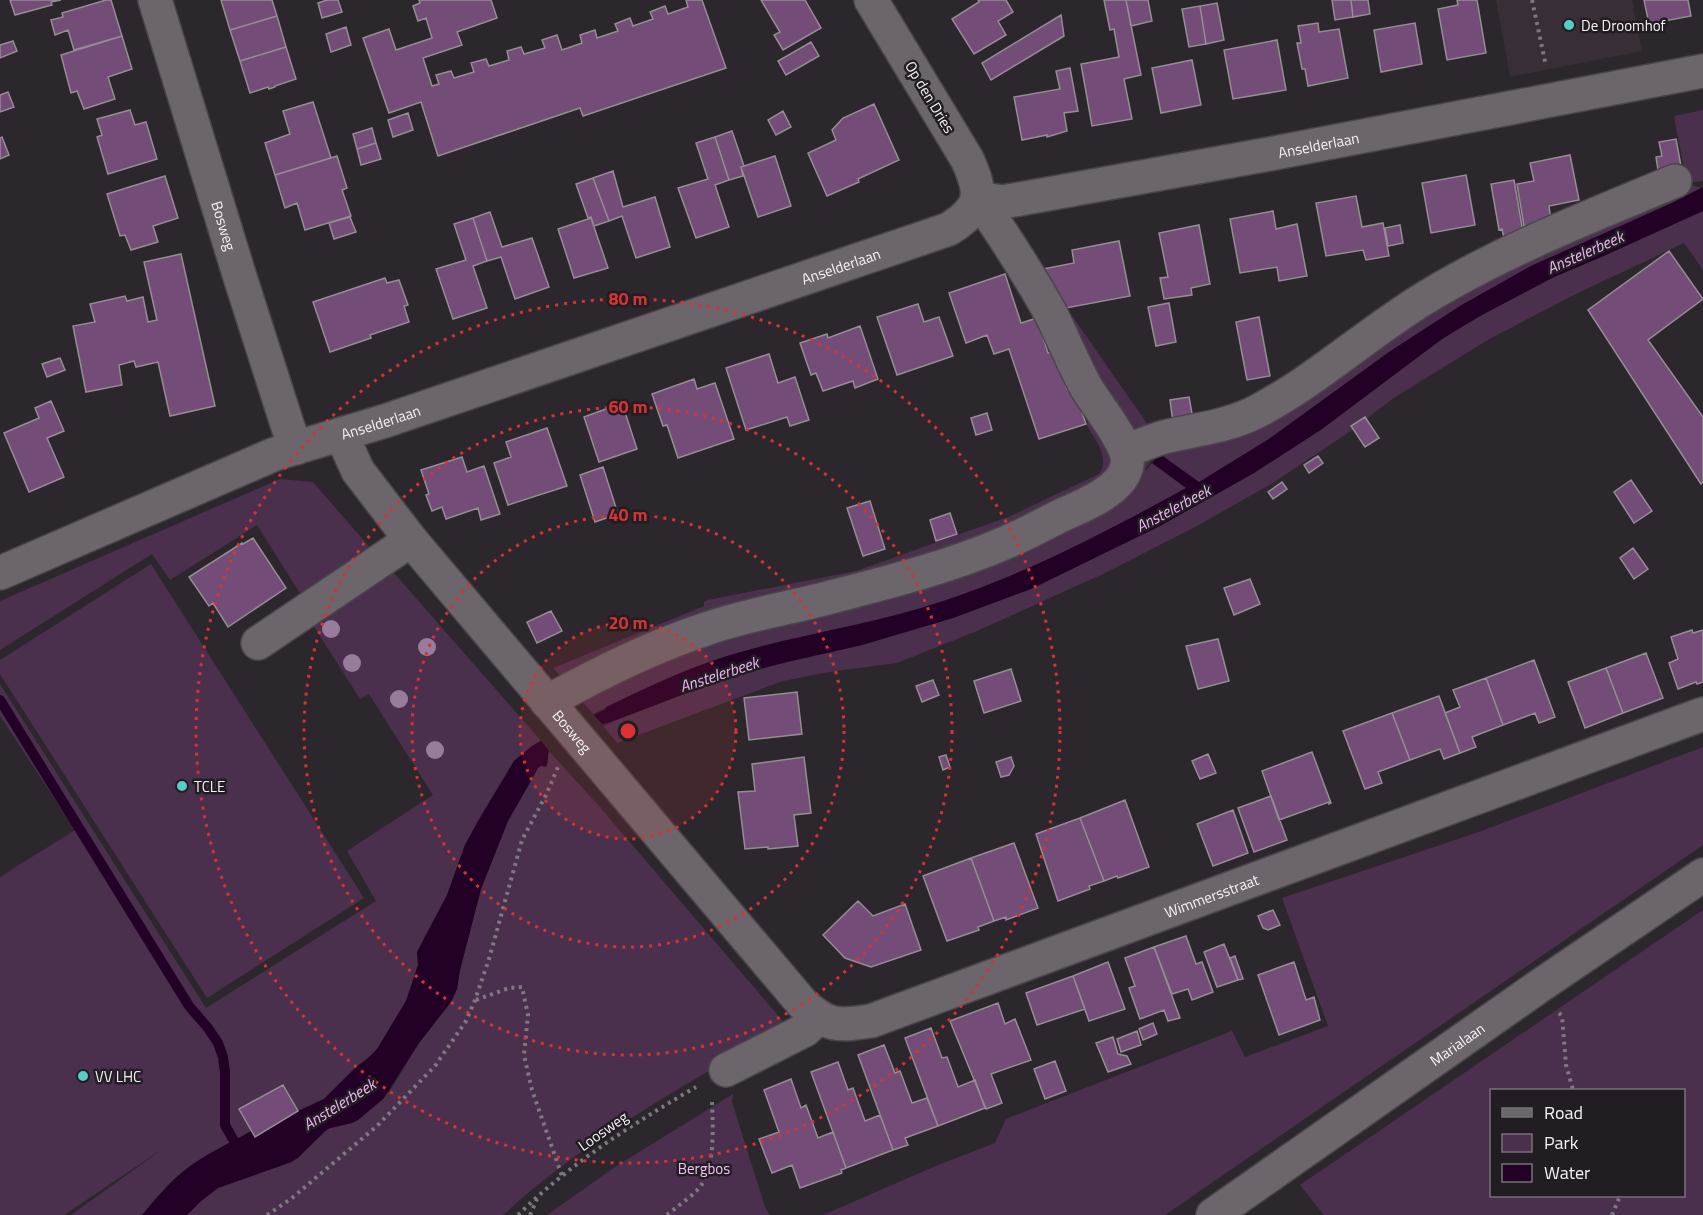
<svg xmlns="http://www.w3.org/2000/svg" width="1703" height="1215" font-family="'Titillium Web',sans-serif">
<rect width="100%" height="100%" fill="#2c272c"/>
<path fill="#372e38" d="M1496 0H1632L1642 51 1510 77Z"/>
<path fill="#4b304d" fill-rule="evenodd" d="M1703 110V181L1693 182 1692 185 1701 188 1672 203 1531 266 1460 306 1389 352 1269 439 1198 483 1160 454 1165 443 1145 469 1147 470 1152 463 1187 488C1108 531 1029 573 943 602 873 625 798 634 727 656 679 672 637 692 593 714L553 668 704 606V602L708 600 856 571 1008 517 1099 474C1111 457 1094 439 1086 424L1090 421 1130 431 1070 325V320L1073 317 1148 425 1247 408 1684 169 1674 116Z
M1703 211V270L1684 243 1576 294 1491 338 1395 397 1345 435 1273 483 1197 526 1103 574 977 631 897 663 829 672 783 681 617 743 603 726 611 723V722L726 678 787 662 862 645 953 618 1031 589 1160 526 1254 473 1322 429 1442 339 1480 316 1554 277 1599 258Z
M280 479 313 482 372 550 301 595 257 525 170 580 152 554 0 650V601Z
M151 564 364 898 207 998 0 674V660Z
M394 573 541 741 536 743 514 761 478 821 465 845 447 895 417 952 418 965 406 1001 379 1046 374 1053 361 1063 324 1099 298 1111 283 1085 240 1110 251 1131C229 1144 204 1154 184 1171 168 1184 155 1200 142 1215H71L167 1146 64 1215H0V877L75 830 0 716V684L206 1008 376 901 347 851 433 795 369 694 360 699 313 625Z
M1703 747V845L1165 1215H823L938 1165 995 1143 1006 1119 1232 1031 1245 1057 1328 1026 1282 898 1479 832Z
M549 751 599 806 787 1026C689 1083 588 1137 503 1215H187L201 1201 218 1188 292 1162 328 1129 352 1123 358 1120 383 1099 391 1089 419 1043 451 1002 457 989 460 970 481 889 489 869 508 821 538 768 547 758Z
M1703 910V1215H1324L1300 1185ZM1684 1090V1196H1492V1090Z
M733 1094 732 1102 765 1207 770 1215H547L615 1167Z"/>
<path fill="#230127" d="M1701 188 1703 189V211L1599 258 1554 277 1480 316 1442 339 1322 429 1254 473 1160 526 1031 589 953 618 862 645 787 662 726 678 611 722 602 724 594 715 606 709V707C646 688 685 669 727 656 798 634 873 625 943 601 1028 573 1108 531 1186 488L1152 463 1160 454 1199 482 1269 439 1389 352 1460 306 1531 266 1672 203Z
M541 741 549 751C547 757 549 761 546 767L541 766 538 768 532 779 508 821 498 846 481 889 460 970 457 989 451 1002 419 1043 383 1099 358 1120 352 1123 330 1128 325 1131 298 1158 291 1162 218 1188 201 1201 187 1215H142C155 1200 169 1182 185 1170 205 1154 229 1144 251 1131L255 1136 298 1111 324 1099 357 1066 365 1061 377 1049 406 1001 418 965 417 952 447 895 465 845 478 821 514 761 532 746Z"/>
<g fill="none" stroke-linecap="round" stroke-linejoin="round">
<path stroke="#230127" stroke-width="10" d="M0 700 189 1006 208 1028 218 1043 223 1057 225 1072V1125L238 1148 243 1150"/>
</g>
<path fill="#734c77" stroke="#948d94" stroke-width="1.5" d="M10 0H61L51 2 52 5 15 15Z
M106 0H111L122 36 74 50 68 30 55 35 51 20 63 17 62 13Z
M221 0H272L277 16 230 30Z
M327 0H338L342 12 322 18 318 3Z
M419 0H491L497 18 457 32 462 45 423 58 432 86 439 84 436 75 451 71 454 78 474 72 471 63 486 59 489 66 509 60 507 51 521 47 524 54 545 48 542 40 557 35 562 50 582 43 580 35 595 30 597 38 618 31 615 24 630 18 633 26 653 19 650 12 665 6 668 14 688 7 686 0H702L726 68 583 116 580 108 438 156 421 102 389 113 363 38 389 29 396 50 432 38 426 18 418 21 413 6 420 3Z
M761 0H805L821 28 783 50 774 35 780 32Z
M978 0H1006L1013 12 998 21 1006 35 974 54 952 19 979 2Z
M1104 0H1126L1141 75 1124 79 1132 119 1092 126 1081 64 1119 57 1114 29 1110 30Z
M1126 0H1148L1152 21 1131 26Z
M1332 0H1351L1353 17 1335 20Z
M1351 0H1368L1370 14 1353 17Z
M1457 0H1477L1486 53 1447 60 1438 9 1458 5Z
M1644 0H1688L1691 16 1649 24Z
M1217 3 1224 40 1206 44 1200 6Z
M1200 6 1206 44 1189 47 1182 9Z
M1061 15 1064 36 991 80 982 63Z
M277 16 286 47 240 61 230 30Z
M1318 23 1319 32 1339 29 1348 78 1308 86 1305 69H1302L1297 43H1301L1298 26Z
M1415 23 1422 64 1381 72 1374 30Z
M346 27 351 45 331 52 326 34Z
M122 36 132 69 108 77 115 99 84 109 77 91 71 93 61 55Z
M1277 40 1286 90 1233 99 1224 50Z
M13 41 17 51 0 58V45Z
M811 42 819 56 786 75 778 61Z
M286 47 296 79 275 86V87L269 89 268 87 250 93 240 61Z
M1192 60 1201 105 1161 113 1152 68Z
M1070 68 1078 111 1064 113 1067 131 1047 137V135L1022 140 1014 97 1060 89 1056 71Z
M8 92 14 107 0 112V95Z
M313 102 331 158 275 175 265 143 290 134 283 111Z
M874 104 899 160 858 179 859 182 827 196 808 153 836 140 832 130 843 118Z
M130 110 135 125 146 122 157 159 108 174 97 137 102 135 97 119Z
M783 111 791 127 776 135 768 120Z
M408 113 413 130 393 137 388 120Z
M372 128 376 143 357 149 353 134Z
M732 131 744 166 741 167 743 176 729 180 715 137Z
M2 137 9 155 0 159V138Z
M715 137 729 180 715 185 729 227 696 238 678 188 708 179 696 143Z
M1676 139 1681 166 1658 170 1656 157 1662 156 1659 142Z
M376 143 381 159 361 165 357 149Z
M1570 155 1579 200 1549 206 1551 221 1524 226 1517 184 1534 181 1530 163Z
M337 156 347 188 342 190 351 216 305 230 297 203 285 208 275 175Z
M775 156 791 206 758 217 741 167Z
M613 171 623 207 655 197 670 247 636 258 622 216 609 221 593 178Z
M1466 175 1475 225 1431 233 1422 183Z
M165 176 178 218 153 226 158 242 131 250 125 235 120 236 107 194Z
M593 178 609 221 594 226 591 217 588 218 576 184Z
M1514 180 1523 232 1505 242 1502 229 1499 230 1491 184Z
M1356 196 1362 227 1383 223 1389 256 1366 260 1363 250 1326 256 1316 203Z
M1273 211 1276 229 1297 224 1307 276 1279 281 1277 267 1240 273 1230 219Z
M490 212 502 247 532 238 549 287 515 299 501 257 487 261 473 218Z
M350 217 356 232 334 239 329 223Z
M473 218 487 261 473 266 487 308 453 319 436 269 466 260 454 224Z
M591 218 608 268 574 278 558 229Z
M1199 225 1210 284 1191 288 1192 295 1164 299 1160 278 1168 277 1159 233Z
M1400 225 1403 243 1388 246 1385 228Z
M1119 241 1130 296 1066 308 1043 269 1074 263 1072 250Z
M1669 251 1703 299 1648 340 1703 417V482L1701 484 1588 310Z
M181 254 215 406 170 416 158 362 136 367 134 361 119 365 122 385 86 392 73 326 95 322 90 304 125 296 127 301 143 297 148 322 157 320 144 262Z
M1005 274 1021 323 1037 318 1048 353 1055 352 1067 389 1073 387 1086 424 1039 439 1009 349 994 354 987 335 966 343 949 293Z
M385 278 387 283 399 280 408 305 404 306 409 322 370 335 371 338 330 352 313 302Z
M1169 303 1176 342 1156 346 1148 307Z
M918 304 924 322 939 317 953 356 897 375 877 317Z
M1259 317 1270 376 1247 380 1236 322Z
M860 326 878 379 855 388 853 381 823 391 816 373 811 375 800 343 827 334 828 338Z
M769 354 778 383 795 377 809 420 790 426 787 417 746 430 726 368Z
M60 358 65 370 47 377 42 364Z
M694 379 697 389 715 383 734 439 678 458 667 425 663 426 652 394Z
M1189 397 1193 419 1173 423 1170 400Z
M51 401 64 431 47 438 64 477 29 492 4 433 39 418 35 408Z
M622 403 637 449 599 462 584 417Z
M987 413 992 430 976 435 971 418Z
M1365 417 1379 438 1365 447 1351 426Z
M547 428 567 486 508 505 494 463 511 457 506 442Z
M1318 456 1323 463 1309 473 1304 465Z
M462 457 467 472 484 466 500 514 481 520 478 508 446 519 442 507 432 511 426 495 429 494 421 470Z
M603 467 618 514 595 522 580 475Z
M1631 480 1652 511 1634 523 1614 492Z
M1282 482 1287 489 1273 499 1268 492Z
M870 501 885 549 863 556 847 508Z
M950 513 957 534 936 541 930 520Z
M253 538 286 588 228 627 213 603 209 606 189 577 242 543 243 544Z
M1633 548 1648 569 1634 579 1620 558Z
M1250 579 1260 604 1234 615 1224 588Z
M551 611 562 631 537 643 527 622Z
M1692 630 1693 633 1703 630V682L1697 684 1696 682 1678 689 1669 663 1678 659 1671 637Z
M1218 639 1229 681 1198 689 1186 646Z
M1646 653 1663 698 1623 713 1606 668Z
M1534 660 1555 717 1539 723 1535 713 1503 725 1486 678Z
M1606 668 1623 713 1585 728 1568 682Z
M1011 669 1021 701 984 713 974 681Z
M1486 678 1503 725 1472 737 1476 747 1460 753 1445 713 1460 707 1453 690Z
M933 680 939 695 922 702 916 686Z
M797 692 802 734 749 740 744 698Z
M1439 696 1460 753 1444 759 1440 749 1410 760 1392 713Z
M1392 713 1410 760 1378 772 1382 783 1365 789 1343 731Z
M1312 752 1331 803 1329 804V802L1279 820 1262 771Z
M1208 754 1216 773 1200 779 1192 761Z
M946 755 950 767 943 770 939 757Z
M804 757 811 813 794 815 798 846 768 849V847L745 849 738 792 755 791 752 764Z
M1011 757 1014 766 1009 775 1001 777 996 762Z
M1271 796 1287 840 1254 852 1238 808Z
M1125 800 1149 867 1118 878 1117 876 1104 881 1080 818Z
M1233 810 1248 853 1213 866 1197 824Z
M1080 818 1104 881 1089 886 1090 889 1058 901 1036 834Z
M1014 843 1038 908 1006 920V917L994 921 971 858Z
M971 858 994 921 978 927 979 930 947 941 923 876Z
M858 901 873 916 905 904 921 950 871 967 845 958 823 935Z
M1273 910 1280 925 1268 930 1263 928 1258 916Z
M1186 936 1196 964 1202 962 1213 992 1192 1000 1188 989 1172 994 1154 947Z
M1224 944 1238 980 1217 987 1204 952Z
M1154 947 1180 1018 1168 1021 1164 1010 1140 1019 1129 988 1135 986 1125 958Z
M1235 956 1243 979 1238 980 1230 958Z
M1108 962 1125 1009 1089 1021 1073 976Z
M1294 962 1306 1000 1314 997 1320 1020 1279 1035 1258 975Z
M1073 976 1085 1009 1037 1025 1026 993Z
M998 1003 1005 1024 1015 1019 1031 1060 991 1074 1002 1103 986 1109 950 1021Z
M1153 1023 1157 1034 1143 1040 1139 1029Z
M931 1028 942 1058 947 1057 958 1087 975 1080 985 1108 938 1126 905 1038Z
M1137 1031 1141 1045 1121 1052 1117 1039Z
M1113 1037 1118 1054 1127 1056 1131 1064 1108 1072 1096 1043Z
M884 1045 895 1073 900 1071 912 1103 927 1098 938 1126 905 1138 908 1145 893 1150 858 1055Z
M1055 1061 1066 1091 1045 1099 1034 1069Z
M838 1062 848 1090 853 1088 865 1121 880 1115 893 1150 846 1168 811 1072Z
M791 1079 801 1108 806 1105 818 1138 833 1132 846 1168 841 1170 842 1173 800 1188 792 1165 772 1173 759 1139 779 1132 764 1090Z
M283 1085 298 1111 255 1137 239 1109Z"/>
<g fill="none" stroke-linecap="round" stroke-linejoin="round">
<defs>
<g id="minor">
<path id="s1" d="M155 0 239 274 288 427 296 448"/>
<path id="s2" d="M978 198 1002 202 1020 199 1264 155 1703 71"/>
<path id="s3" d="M341 434 358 471 411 540 802 1003C828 1027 837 1026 871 1021L1703 714"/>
<path d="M1126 451C1139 446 1151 441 1164 437 1194 430 1224 427 1252 414 1314 383 1366 334 1425 298 1504 250 1591 216 1675 181"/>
<path id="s4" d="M0 573 275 454 385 421 949 229C983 207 983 194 967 159L871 0"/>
<path d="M258 643 411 540"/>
<path d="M547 702C599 673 651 647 706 629 748 614 792 608 835 596 893 581 952 566 1007 542 1026 534 1044 524 1062 515 1083 506 1123 490 1127 465 1131 445 1096 405 1086 387 1073 363 1063 338 1051 314 1029 274 1004 236 978 198"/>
<path d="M726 1070 805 1030 818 1018"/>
<path id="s5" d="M1213 1215 1538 987 1703 875"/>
</g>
</defs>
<use href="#minor" stroke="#4a454b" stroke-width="36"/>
<path stroke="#7e797e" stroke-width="4" stroke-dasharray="3 4.5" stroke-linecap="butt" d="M1532 0 1546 66
M476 1000 509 988 522 987 528 1015 524 1055 532 1090 562 1176
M1559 1013 1562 1016 1566 1065 1573 1090
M267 1215 292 1198 377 1126 435 1066 466 1021 475 1000 489 959 522 840 546 795 558 767
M518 1215C572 1162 631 1125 696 1087
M530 1215 537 1199
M667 1215C675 1208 697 1193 702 1184 715 1163 713 1126 712 1102
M1612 1215 1620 1196"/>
<use href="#minor" stroke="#6c666c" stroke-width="33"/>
</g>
<g fill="#997c9c">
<circle cx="331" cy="629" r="9"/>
<circle cx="427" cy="647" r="9"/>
<circle cx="352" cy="663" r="9"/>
<circle cx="399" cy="699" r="9"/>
<circle cx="435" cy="750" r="9"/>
</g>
<circle cx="628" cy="731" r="108" fill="#d83232" fill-opacity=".12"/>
<g fill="none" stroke="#d83232" stroke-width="3" stroke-dasharray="3 6">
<circle cx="628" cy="731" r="108"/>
<circle cx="628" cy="731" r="216"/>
<circle cx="628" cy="731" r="324"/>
<circle cx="628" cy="731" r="432"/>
</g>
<g fill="#55cec6" stroke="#221d23" stroke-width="2">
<circle cx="1569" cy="25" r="6"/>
<circle cx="182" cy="786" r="6"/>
<circle cx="83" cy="1076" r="6"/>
</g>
<g text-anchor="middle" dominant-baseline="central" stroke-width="5" stroke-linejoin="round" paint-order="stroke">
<g font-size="15" fill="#f5f1f5" stroke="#221d23" text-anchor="start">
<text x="1581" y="25">De Droomhof</text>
<text x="194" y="786">TCLE</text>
<text x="95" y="1076">VV LHC</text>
</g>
<g font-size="15" fill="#f5f1f5" stroke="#221d23">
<text transform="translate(930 97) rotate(59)">Op den Dries</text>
<text stroke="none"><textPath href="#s2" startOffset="346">Anselderlaan</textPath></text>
<text stroke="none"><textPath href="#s1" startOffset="236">Bosweg</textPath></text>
<text stroke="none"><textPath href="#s4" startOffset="896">Anselderlaan</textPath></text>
<text stroke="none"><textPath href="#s4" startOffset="410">Anselderlaan</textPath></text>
<text stroke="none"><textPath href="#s3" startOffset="378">Bosweg</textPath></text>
<text stroke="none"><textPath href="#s3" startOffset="1172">Wimmersstraat</textPath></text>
<text stroke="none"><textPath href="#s5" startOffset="298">Marialaan</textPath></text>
<text transform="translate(603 1131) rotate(-35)">Loosweg</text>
</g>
<g font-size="15" fill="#f3c1f7" stroke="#221d23">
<text x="704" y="1168">Bergbos</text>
</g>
<g font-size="16" font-style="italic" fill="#f0b3f5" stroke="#221d23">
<text transform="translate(1585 252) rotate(-24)">Anstelerbeek</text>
<text transform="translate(1173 508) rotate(-28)">Anstelerbeek</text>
<text transform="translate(719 674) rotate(-18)">Anstelerbeek</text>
<text transform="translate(339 1104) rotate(-32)">Anstelerbeek</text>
</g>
</g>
<circle cx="628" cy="731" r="9" fill="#d83232" stroke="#221d23" stroke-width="3"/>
<g font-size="18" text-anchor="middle" font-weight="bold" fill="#d83232" stroke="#221d23" stroke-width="5" stroke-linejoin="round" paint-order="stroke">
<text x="628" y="305">80 m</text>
<text x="628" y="413">60 m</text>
<text x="628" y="521">40 m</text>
<text x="628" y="629">20 m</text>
</g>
<rect x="1490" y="1089" width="195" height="108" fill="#221d23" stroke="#767277" stroke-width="1.5"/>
<rect x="1502" y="1108" width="30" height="9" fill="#6c666c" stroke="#767277" stroke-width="1.5"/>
<text x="1544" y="1119" font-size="18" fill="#f5f1f5">Road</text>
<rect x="1502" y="1134" width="30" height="18" fill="#4b304d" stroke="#767277" stroke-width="1.5"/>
<text x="1544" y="1149" font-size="18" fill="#f5f1f5">Park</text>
<rect x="1502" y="1164" width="30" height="18" fill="#230127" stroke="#767277" stroke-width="1.5"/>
<text x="1544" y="1179" font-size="18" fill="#f5f1f5">Water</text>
</svg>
